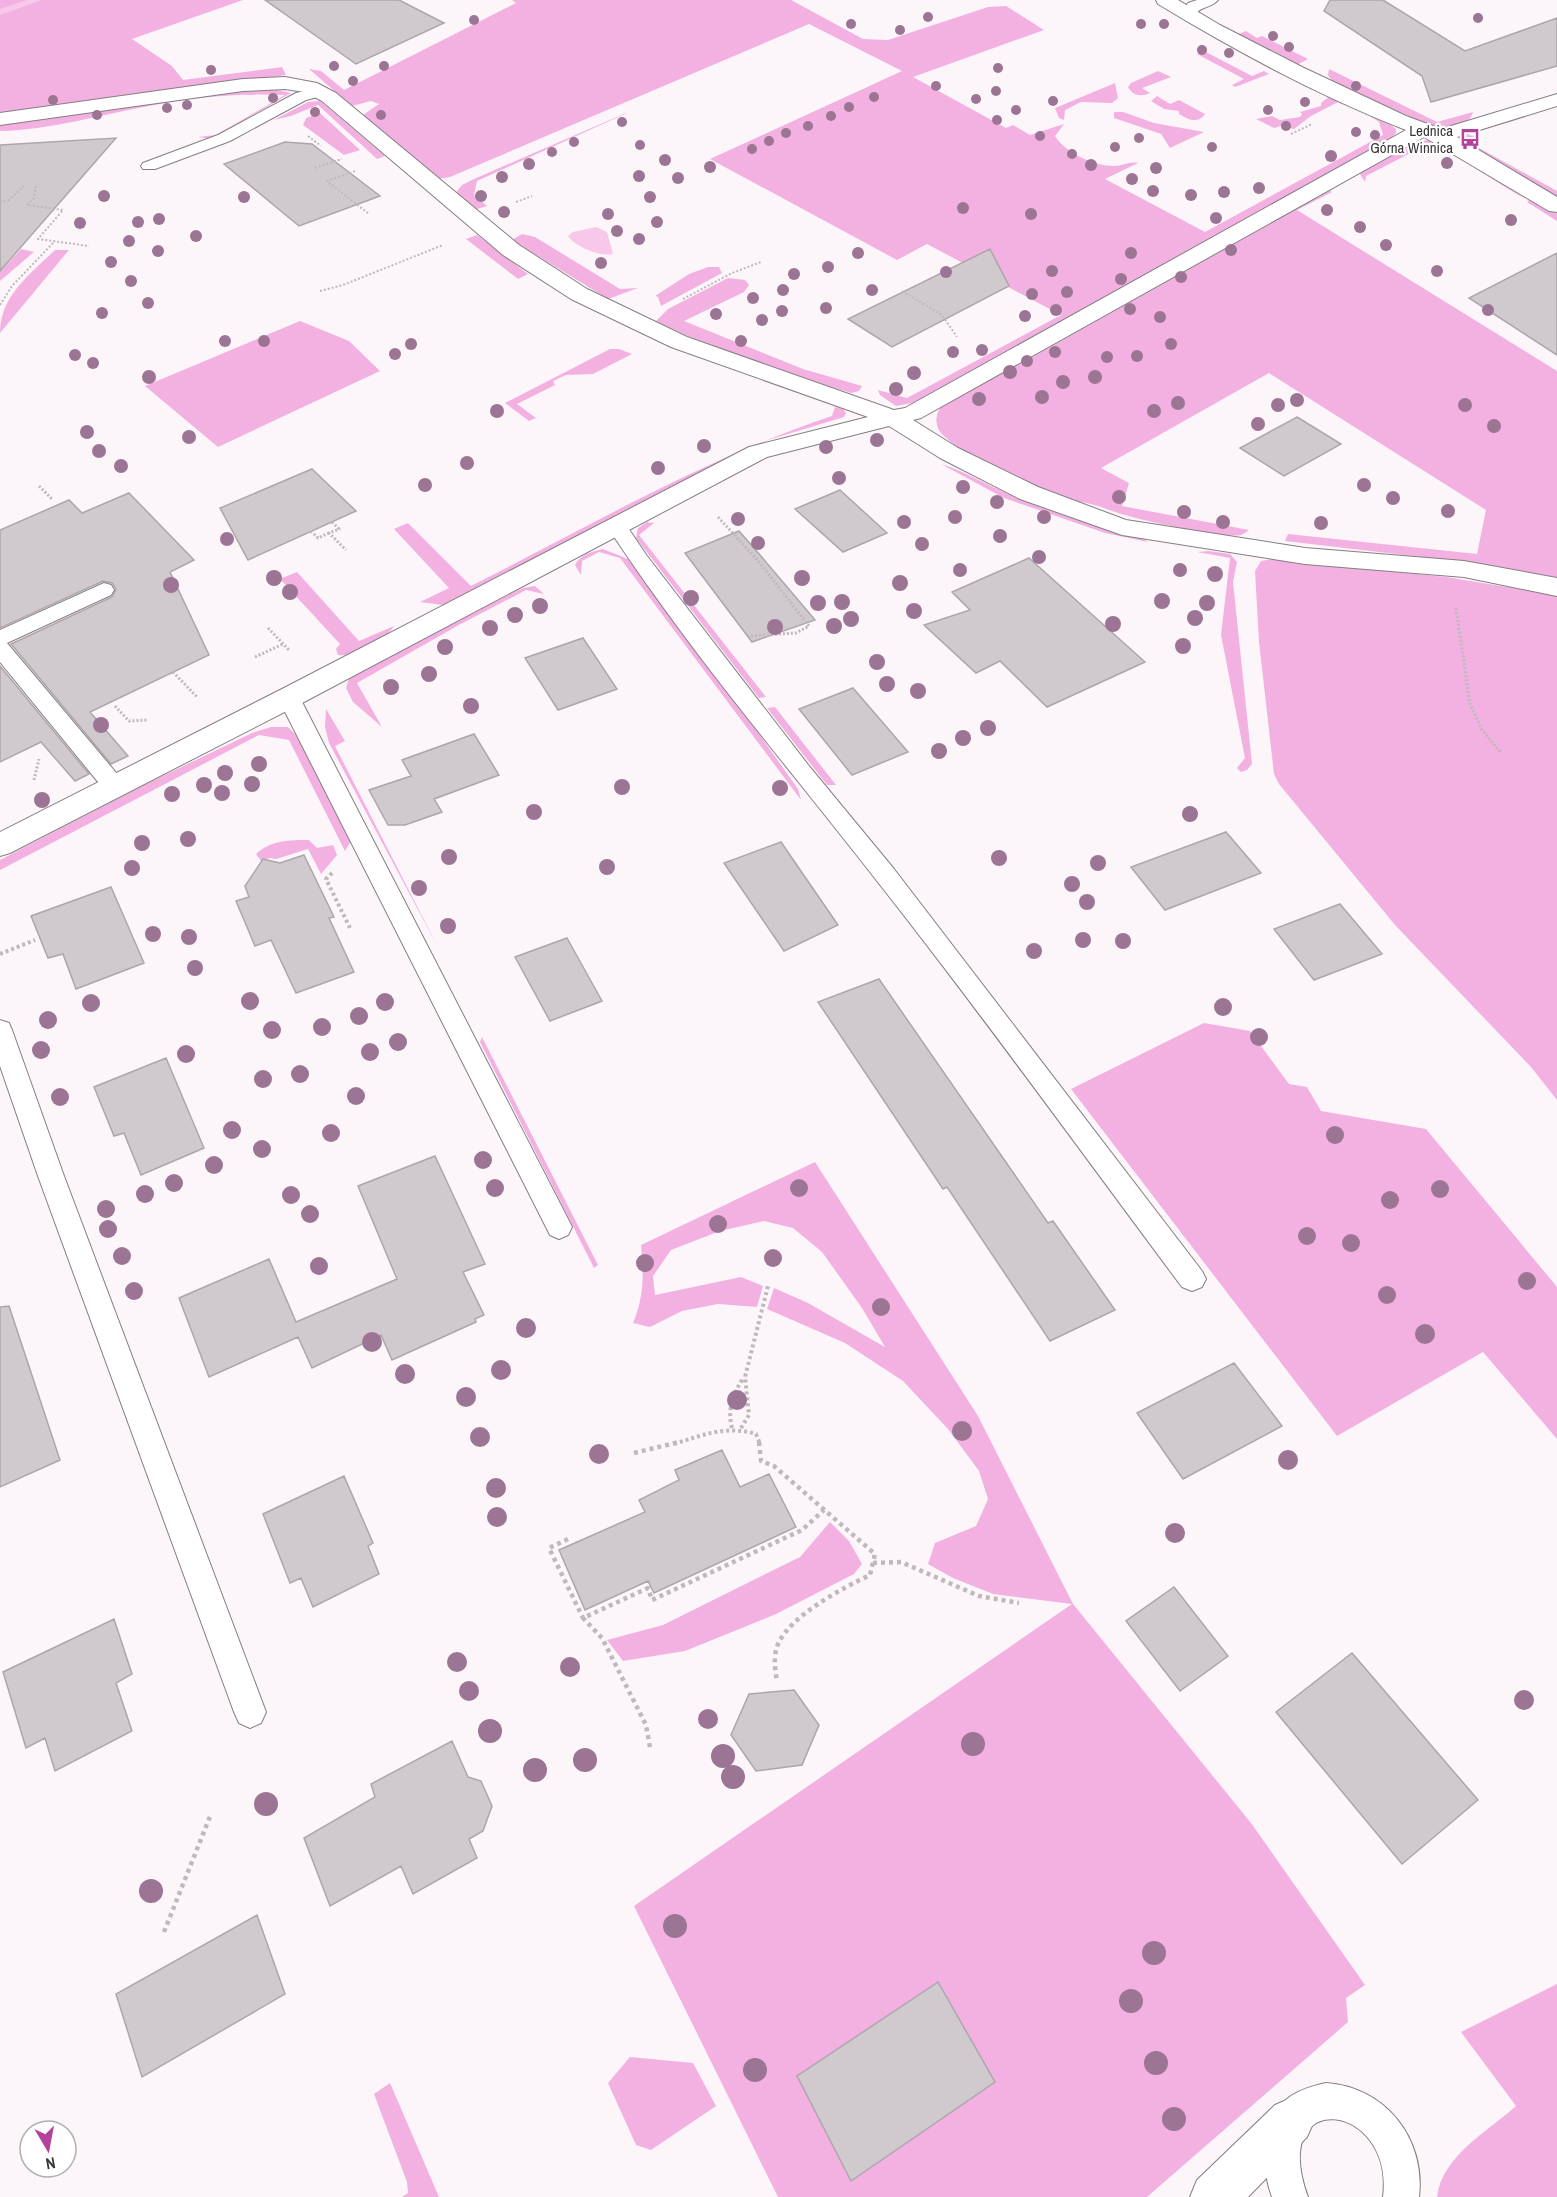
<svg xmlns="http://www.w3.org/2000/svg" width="1557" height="2197" font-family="'Archivo Narrow',sans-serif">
<rect width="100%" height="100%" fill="#fcf6fa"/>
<path fill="#f3b1e1" d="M0 0H243L132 39 172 66 183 80 282 67 286 75 0 115Z
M512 0H791L863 39 888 40 988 7 1006 6 1044 30 913 77 1006 128 1013 125 1030 135 1064 124 1055 136C1065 153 1095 166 1114 166 1123 166 1130 161 1138 163L1105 179 1205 232 1383 135 1379 122 1369 115C1380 116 1388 122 1396 129V133L1389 141C1229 227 1072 317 912 403L896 406 880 395 878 390 907 398 1061 315 927 244 897 260 710 159 902 71 809 24 450 177 438 179 432 176 363 115 379 104 371 101 352 106 309 69 321 71 344 90 516 3Z
M1246 31 1257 38 1262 36 1308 59 1297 65 1236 35Z
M1204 51 1252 76 1264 71 1269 74 1235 87 1232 85 1244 79 1197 54Z
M1329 69 1437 122 1473 112C1468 129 1447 128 1431 126L1333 82 1328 75Z
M1158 71 1171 77 1142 88 1150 93C1141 97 1133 96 1128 87L1131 83Z
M1115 83 1118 98 1112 103 1081 102 1065 110 1064 120 1059 118 1055 108Z
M250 90H278L291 93 211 139 198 137 216 135 285 95C239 93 194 97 149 106 100 115 50 130 0 131V123Z
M1157 96 1170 104 1179 100 1205 114C1197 125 1188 119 1179 114V111L1164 109 1151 101Z
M1330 96 1340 101 1311 116 1294 129 1281 126 1274 128 1256 119 1272 116 1280 120 1300 117 1302 114 1300 112 1321 106V103Z
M320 101 385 156 377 159 318 105 291 116 274 120 240 138 308 102Z
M1114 112H1123L1154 123 1204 132 1170 148 1161 134 1114 118Z
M320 113 360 150 344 155 303 125 306 118Z
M626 113H627L477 181 474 195 487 206 474 210 457 195V191L462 185 474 179Z
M1468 135 1475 136 1473 141 1479 148 1557 191V199L1470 147 1464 138Z
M1431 140 1557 212V221L1527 202 1529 200C1494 184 1465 156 1428 144L1366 176 1365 182 1360 174 1362 170 1420 141Z
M1329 190 1332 192 1297 210 1557 371V578L1473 563 1285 541 1288 534 1477 554 1486 510 1269 373 1101 468 1129 483 1122 506 1249 530C1246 532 1244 534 1241 535 1224 539 1145 521 1125 515 1109 511 1093 502 1076 502 1038 487 973 464 944 436 934 427 934 414 943 404Z
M522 234 535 237 620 289 638 288 608 299 512 240Z
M477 235 528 274 518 279 466 239Z
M21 249 34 252 0 281V270H2Z
M55 250H69L0 333C0 296 30 274 55 250Z
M708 267H719L722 273 661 306 658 297 655 296 689 274Z
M728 278 745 280 749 285 744 292 684 321 803 369 862 386 859 391 851 393 811 381 690 337 656 321 668 309Z
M300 321 349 341 380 371 218 447 145 386Z
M610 349H619L632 354 593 374 566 375 553 381 555 385 517 404 536 418 529 421 505 403Z
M835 407 843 409 846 413 844 417 768 440 659 493 443 605 420 602 449 588 394 529 408 523 471 586C589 526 706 458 832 416Z
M941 464C964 471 983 483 1004 492 1049 512 1094 526 1141 537L1148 542 1105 533 1004 498Z
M647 522 654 523 639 535 766 697 759 698 636 538 638 528Z
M603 549 628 559 747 717 798 789 801 800 620 558 599 552 582 561 581 575 575 565C581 554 591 552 603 549Z
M1209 551 1230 554 1237 562 1233 582 1252 764 1247 770 1241 772 1237 768 1245 758 1221 635 1230 558 1197 552Z
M1272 559 1446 577 1557 595V1100L1531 1067 1395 925 1279 784 1274 774 1259 642 1255 571 1261 561Z
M297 572 359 641 394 626C383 643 358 657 338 655L336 649 340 644 280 579Z
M535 586 544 594 526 590 457 626 357 683 382 727 353 702 346 688 349 678 453 622 523 588Z
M775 707 836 785H827L767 708Z
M326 709 345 741 335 746 439 949 329 743 325 727Z
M271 727H288L296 735 351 841 345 851 289 740 259 735 0 870V860L144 785 252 733Z
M309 840 317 848 333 845 337 855 321 874 308 849 276 859 270 858 261 861 256 854C271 840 289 840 309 840Z
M1204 1023 1250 1031 1289 1084 1307 1087 1321 1111 1426 1129 1557 1287V1439L1483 1352 1337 1436 1071 1089Z
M482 1037 598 1265 594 1268 480 1042Z
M815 1162 978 1416 1073 1604 1251 1823 1365 1985 1346 1998 1348 2022 1147 2197H778L634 1906 1072 1604 993 1594 953 1578 928 1564 935 1543 976 1526 988 1499 979 1471 948 1429 903 1381 845 1343 767 1309 774 1288 808 1303 885 1347 862 1308 822 1252 793 1228 764 1221 720 1231 671 1250 653 1276 655 1295 741 1277 763 1286 757 1307 718 1304 682 1311 650 1327 633 1323C644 1297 644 1273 641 1245Z
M830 1522 849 1541 862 1564 854 1574 776 1614 685 1651 623 1661 607 1640 663 1625 800 1557Z
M1557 1984V2197H1437C1442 2156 1488 2131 1516 2106L1461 2032Z
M630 2057 693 2063 716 2106 651 2150 636 2145 608 2083Z
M390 2083 439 2197H402L408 2193 407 2182 374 2094Z"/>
<path fill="#f8c8ea" d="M596 227 607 232 613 254C601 257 575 247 568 236L573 232Z"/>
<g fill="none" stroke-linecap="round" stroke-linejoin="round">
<path fill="#f8c8ea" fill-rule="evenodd" d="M27 0H42L0 15V9Z"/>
</g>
<path fill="#d0cace" stroke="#aca6aa" stroke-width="1.5" d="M265 0H399L444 23 356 64Z
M1330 0H1383L1465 51 1557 18V66L1431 102 1422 76 1324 11Z
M116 138 0 271V145Z
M285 142 312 144 380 196 299 226 224 164Z
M990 249 1009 286 892 347 848 319Z
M1557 253V355L1469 298Z
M1297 417 1341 444 1284 476 1240 448Z
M312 469 356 511 248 560 220 508Z
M840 490 887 533 843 552 795 509Z
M129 493 194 560 170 572 209 655 90 712 128 756 111 764 11 644 112 597 116 589 112 583 103 581 0 628V530L69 500 82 513Z
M739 531 760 555 815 620 752 642 685 553Z
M1029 558 1145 662 1047 707 1000 661 976 673 924 625 970 610 952 592Z
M583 638 617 689 558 710 525 658Z
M0 666 89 774 75 781 41 742 0 762Z
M853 688 908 752 852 775 799 709Z
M474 734 499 775 434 799 442 812 405 825H388L369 790 411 776 402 760Z
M1226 832 1261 873 1165 910 1131 867Z
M781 842 838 925 784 951 724 863Z
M304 855 334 917 329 918 354 972 296 993 271 940 255 946 236 901 249 897 245 886 263 859 280 863Z
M111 887 144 963 76 989 63 954 48 958 31 916Z
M1340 904 1382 954 1314 980 1274 929Z
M567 938 602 1001 550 1021 515 957Z
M879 979 1048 1223 1053 1221 1115 1310 1050 1341 947 1187 943 1189 818 1002Z
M166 1058 204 1148 141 1175 124 1133 114 1136 94 1087Z
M435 1156 485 1264 463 1272 484 1315 475 1319 476 1322 392 1360 381 1335 312 1368 298 1337 209 1377 179 1298 269 1259 296 1322 397 1279 358 1186Z
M9 1306 60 1460 0 1487V1307Z
M1234 1363 1282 1426 1183 1479 1137 1413Z
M722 1450 740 1487 769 1474 796 1527 654 1593 648 1581 585 1610 559 1550 645 1512 639 1500 679 1480 675 1470Z
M344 1476 373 1543 368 1546 379 1574 313 1607 301 1578 290 1583 263 1514Z
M1174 1587 1228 1656 1180 1691 1126 1621Z
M114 1619 132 1674 116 1683 132 1731 55 1771 45 1738 26 1748 3 1672Z
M1352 1653 1478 1800 1402 1864 1276 1712Z
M794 1690 819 1725 802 1765 756 1771 731 1735 749 1694Z
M452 1741 468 1777 481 1781 492 1806 483 1831 469 1839 477 1858 413 1894 401 1866 330 1906 304 1838 375 1797 371 1784Z
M257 1915 285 1994 142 2077 116 1994Z
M938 1982 995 2082 851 2181 797 2076Z"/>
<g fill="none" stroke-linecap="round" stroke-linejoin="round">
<defs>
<path id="lane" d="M1197 0H1218C1210 9 1201 5 1193 17H1183L1181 14 1188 3Z
M320 87 325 89 328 92 325 95 306 100 230 141 155 169H143L141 166 143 163 218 135 296 93Z
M617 520 624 522 647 556 809 766 894 869 1202 1271 1206 1279 1202 1287 1192 1291 1182 1287C1081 1152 982 1014 877 881 786 764 688 650 607 526L610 522Z
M104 583 111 585 114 590 111 595 7 643 123 781 126 787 123 793 115 795 107 793 0 662V630Z
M289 691 297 693 300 698 568 1219 572 1227 568 1235 559 1239 550 1235 278 698 281 693Z
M0 1020 9 1023 12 1030 64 1176 266 1712 261 1723 250 1728 239 1723 234 1712 38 1176 0 1066Z
M1326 2083C1385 2087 1426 2138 1419 2197H1383C1395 2102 1267 2085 1308 2197H1272C1261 2167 1260 2122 1287 2099 1298 2090 1312 2086 1326 2083Z"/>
<path id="street" d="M1156 0H1178L1220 25 1302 67 1406 116 1441 129 1557 94V106L1457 137 1557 197V212L1549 211 1424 137 921 418 913 420 958 448 1038 487 1126 520 1305 548 1464 561 1557 578V596L1464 577 1305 564 1122 535 1020 499 940 458 889 426 767 457 304 702 10 853 0 856V832L284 688 749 447 868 417 671 347 571 299 503 255 322 101 305 92 285 89 243 91 0 125V113L243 79 285 77 317 83 336 93 519 245 587 289 687 337 894 410 905 408 1406 130C1322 97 1235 51 1158 4Z
M1291 2098 1307 2105 1314 2121 1307 2137 1248 2197H1190L1197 2180 1275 2105Z"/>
</defs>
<use href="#lane" stroke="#847e82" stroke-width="2"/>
<use href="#street" stroke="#847e82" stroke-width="2"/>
<path stroke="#bfb9bd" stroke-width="2" stroke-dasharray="2 2" stroke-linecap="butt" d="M1291 134 1312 124
M308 136 321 146
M315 168 342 159
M355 171 327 181 369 214
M36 186 34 198 27 205 63 210 38 239 89 246
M0 202 9 200 24 186
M516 202 532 196
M320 291 343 285 443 245
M902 291 942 315 957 337
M683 299 732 273 761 262
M0 305 12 286 55 241"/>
<path stroke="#bfb9bd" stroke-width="3" stroke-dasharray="2 2" stroke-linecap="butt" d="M39 486 53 500
M718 517 760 563 809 626 796 633 750 636
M332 522 339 529 329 533 346 550
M311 531 318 538 329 533
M1456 608 1470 704 1482 730 1501 753
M268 628 290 651
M255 657 283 644
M173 672 198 698
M115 706 129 721 147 720
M34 780 39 759"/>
<path stroke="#bfb9bd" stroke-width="4" stroke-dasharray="3 3" stroke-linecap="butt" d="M332 873 326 879 351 930
M0 954 35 940
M732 1428C727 1408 733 1394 744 1377
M741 1428 749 1415 745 1377 768 1286
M674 1444C703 1435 726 1425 756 1434L760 1444"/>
<path stroke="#bfb9bd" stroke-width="4.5" stroke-dasharray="4 4" stroke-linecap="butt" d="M759 1442 761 1461 774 1466 875 1554 870 1575C843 1588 791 1615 778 1644 773 1656 775 1669 777 1681
M634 1453 679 1442
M568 1539 549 1548 583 1618
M873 1563 901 1562 979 1596 1019 1603
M650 1747 646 1725 602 1638 583 1618 648 1588 652 1600 802 1530 824 1510
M164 1932 211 1814"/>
<use href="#lane" fill="#fff" fill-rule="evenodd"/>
<use href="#street" fill="#fff" fill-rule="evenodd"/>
</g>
<g fill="#9c7494">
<circle cx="928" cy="17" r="5"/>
<circle cx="1478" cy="18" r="5"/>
<circle cx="474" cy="20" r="5"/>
<circle cx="851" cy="24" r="5"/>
<circle cx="1141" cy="24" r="5"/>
<circle cx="1164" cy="24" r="5"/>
<circle cx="900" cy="30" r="5"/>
<circle cx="1273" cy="36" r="5"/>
<circle cx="1289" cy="47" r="5"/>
<circle cx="1202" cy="50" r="5"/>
<circle cx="1229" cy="53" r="5"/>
<circle cx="334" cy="66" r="5"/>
<circle cx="384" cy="66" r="5"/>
<circle cx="998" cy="68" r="5"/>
<circle cx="211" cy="70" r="5"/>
<circle cx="353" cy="81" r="5"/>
<circle cx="936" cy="86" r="5"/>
<circle cx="1356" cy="86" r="5"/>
<circle cx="996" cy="91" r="5"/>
<circle cx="874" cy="97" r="5"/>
<circle cx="273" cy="98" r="5"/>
<circle cx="976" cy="99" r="5"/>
<circle cx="53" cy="100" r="5"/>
<circle cx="1053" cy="101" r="5"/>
<circle cx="1305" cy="102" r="5"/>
<circle cx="187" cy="105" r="5"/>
<circle cx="849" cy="107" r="5"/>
<circle cx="167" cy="108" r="5"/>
<circle cx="1016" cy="110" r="5"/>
<circle cx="1268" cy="110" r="5"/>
<circle cx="315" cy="112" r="5"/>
<circle cx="97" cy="115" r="5"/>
<circle cx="381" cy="115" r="5"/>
<circle cx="831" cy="116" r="5"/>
<circle cx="997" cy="120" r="5"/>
<circle cx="622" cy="122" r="5"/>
<circle cx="808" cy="126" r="5"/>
<circle cx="1286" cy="126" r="5"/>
<circle cx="1356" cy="132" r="5"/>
<circle cx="786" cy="133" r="5"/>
<circle cx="1375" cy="135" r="5"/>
<circle cx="1040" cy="136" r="5"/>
<circle cx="1139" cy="138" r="5"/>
<circle cx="769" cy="141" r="5"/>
<circle cx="574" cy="142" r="5"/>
<circle cx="640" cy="145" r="5"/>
<circle cx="1115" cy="147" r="5"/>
<circle cx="1212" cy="147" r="5"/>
<circle cx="752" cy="149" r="5"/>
<circle cx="552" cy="152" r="5"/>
<circle cx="1072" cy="154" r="5"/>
<circle cx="1331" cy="156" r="6"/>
<circle cx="665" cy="160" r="6"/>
<circle cx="1447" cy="163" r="6"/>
<circle cx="529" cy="164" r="6"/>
<circle cx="1091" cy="165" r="6"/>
<circle cx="710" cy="167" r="6"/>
<circle cx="1156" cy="168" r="6"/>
<circle cx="639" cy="176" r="6"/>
<circle cx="502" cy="177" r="6"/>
<circle cx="678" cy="178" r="6"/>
<circle cx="1132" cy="179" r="6"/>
<circle cx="1259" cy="188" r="6"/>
<circle cx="1153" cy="191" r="6"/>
<circle cx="1224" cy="192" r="6"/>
<circle cx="1191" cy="195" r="6"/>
<circle cx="104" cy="196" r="6"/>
<circle cx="481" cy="196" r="6"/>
<circle cx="244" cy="197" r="6"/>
<circle cx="650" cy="197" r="6"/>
<circle cx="963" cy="208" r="6"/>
<circle cx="1327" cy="210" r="6"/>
<circle cx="504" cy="212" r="6"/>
<circle cx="608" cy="214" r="6"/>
<circle cx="1031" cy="214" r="6"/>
<circle cx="1216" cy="218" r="6"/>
<circle cx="159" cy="219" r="6"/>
<circle cx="1511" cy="220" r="6"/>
<circle cx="138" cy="222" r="6"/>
<circle cx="657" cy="222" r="6"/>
<circle cx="80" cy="223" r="6"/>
<circle cx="1360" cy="227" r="6"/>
<circle cx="617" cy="231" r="6"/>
<circle cx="196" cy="236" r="6"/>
<circle cx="639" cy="239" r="6"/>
<circle cx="129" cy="241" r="6"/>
<circle cx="1386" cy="245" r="6"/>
<circle cx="1231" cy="250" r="6"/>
<circle cx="158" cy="251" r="6"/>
<circle cx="858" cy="253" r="6"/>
<circle cx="1131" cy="253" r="6"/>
<circle cx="111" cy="262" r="6"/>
<circle cx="601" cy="263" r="6"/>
<circle cx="828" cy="267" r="6"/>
<circle cx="1052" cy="271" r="6"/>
<circle cx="1437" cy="271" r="6"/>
<circle cx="946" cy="272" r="6"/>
<circle cx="794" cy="274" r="6"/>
<circle cx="1181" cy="277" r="6"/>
<circle cx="1121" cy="279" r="6"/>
<circle cx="131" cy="281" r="6"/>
<circle cx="783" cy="290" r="6"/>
<circle cx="872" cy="290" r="6"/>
<circle cx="1067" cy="292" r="6"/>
<circle cx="1032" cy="294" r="6"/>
<circle cx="753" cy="298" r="6"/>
<circle cx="148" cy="303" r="6"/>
<circle cx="826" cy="308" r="6"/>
<circle cx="1130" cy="309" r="6"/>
<circle cx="1056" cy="310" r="6"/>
<circle cx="1488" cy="310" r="6"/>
<circle cx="782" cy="311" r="6"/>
<circle cx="102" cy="313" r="6"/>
<circle cx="716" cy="314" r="6"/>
<circle cx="1025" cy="316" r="6"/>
<circle cx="1160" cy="317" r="6"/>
<circle cx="762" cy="320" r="6"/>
<circle cx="225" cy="341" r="6"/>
<circle cx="264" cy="341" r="6"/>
<circle cx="741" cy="341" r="6"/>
<circle cx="411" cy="344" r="6"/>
<circle cx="1171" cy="344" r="6"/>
<circle cx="982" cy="350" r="6"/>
<circle cx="953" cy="352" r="6"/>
<circle cx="1055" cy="352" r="6"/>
<circle cx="395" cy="354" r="6"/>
<circle cx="75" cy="355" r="6"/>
<circle cx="1137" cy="356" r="6"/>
<circle cx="1107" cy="357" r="6"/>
<circle cx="1027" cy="361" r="6"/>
<circle cx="93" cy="363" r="6"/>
<circle cx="1010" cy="372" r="7"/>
<circle cx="914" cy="373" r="7"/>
<circle cx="149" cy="377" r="7"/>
<circle cx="1095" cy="377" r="7"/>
<circle cx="1063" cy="382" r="7"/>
<circle cx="896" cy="389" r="7"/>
<circle cx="1042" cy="397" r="7"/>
<circle cx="979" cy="399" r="7"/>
<circle cx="1297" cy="400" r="7"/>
<circle cx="1178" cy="403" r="7"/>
<circle cx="1278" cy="405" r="7"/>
<circle cx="1465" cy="405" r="7"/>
<circle cx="497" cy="411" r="7"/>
<circle cx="1154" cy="411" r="7"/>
<circle cx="1258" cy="424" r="7"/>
<circle cx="1494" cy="426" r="7"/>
<circle cx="87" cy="432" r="7"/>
<circle cx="189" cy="437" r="7"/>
<circle cx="877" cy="440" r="7"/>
<circle cx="704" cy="446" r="7"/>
<circle cx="826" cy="447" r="7"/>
<circle cx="99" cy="451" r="7"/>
<circle cx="467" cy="463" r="7"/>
<circle cx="121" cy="466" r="7"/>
<circle cx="658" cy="468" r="7"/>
<circle cx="839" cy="478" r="7"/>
<circle cx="425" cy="485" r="7"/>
<circle cx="1364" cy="485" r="7"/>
<circle cx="963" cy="487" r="7"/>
<circle cx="1119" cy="497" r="7"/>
<circle cx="1393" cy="498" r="7"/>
<circle cx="997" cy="502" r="7"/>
<circle cx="1448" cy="511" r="7"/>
<circle cx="1184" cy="512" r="7"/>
<circle cx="955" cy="517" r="7"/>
<circle cx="1044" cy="517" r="7"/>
<circle cx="738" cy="519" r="7"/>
<circle cx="904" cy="522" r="7"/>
<circle cx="1223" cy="522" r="7"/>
<circle cx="1321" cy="523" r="7"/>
<circle cx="1000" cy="536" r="7"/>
<circle cx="227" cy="539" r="7"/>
<circle cx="758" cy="543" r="7"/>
<circle cx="922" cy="544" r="7"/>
<circle cx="1039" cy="557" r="7"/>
<circle cx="960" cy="570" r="7"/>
<circle cx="1180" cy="570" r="7"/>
<circle cx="1215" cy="574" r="8"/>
<circle cx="274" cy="578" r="8"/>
<circle cx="802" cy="578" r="8"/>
<circle cx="900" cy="583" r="8"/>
<circle cx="171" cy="585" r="8"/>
<circle cx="290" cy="592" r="8"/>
<circle cx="691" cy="598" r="8"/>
<circle cx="1162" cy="601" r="8"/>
<circle cx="842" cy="602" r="8"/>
<circle cx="818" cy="603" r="8"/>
<circle cx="1207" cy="603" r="8"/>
<circle cx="540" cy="606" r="8"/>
<circle cx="914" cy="611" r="8"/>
<circle cx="515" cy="615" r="8"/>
<circle cx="1195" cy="618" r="8"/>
<circle cx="851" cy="619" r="8"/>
<circle cx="1113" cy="624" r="8"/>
<circle cx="834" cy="626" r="8"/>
<circle cx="775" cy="627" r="8"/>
<circle cx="490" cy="628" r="8"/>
<circle cx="1183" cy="646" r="8"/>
<circle cx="445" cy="647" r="8"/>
<circle cx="877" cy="662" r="8"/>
<circle cx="429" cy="674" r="8"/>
<circle cx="887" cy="684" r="8"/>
<circle cx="391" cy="687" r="8"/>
<circle cx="918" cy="691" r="8"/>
<circle cx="471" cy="706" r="8"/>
<circle cx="101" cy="725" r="8"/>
<circle cx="988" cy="728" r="8"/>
<circle cx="963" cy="738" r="8"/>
<circle cx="939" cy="751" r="8"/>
<circle cx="259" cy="764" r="8"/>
<circle cx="225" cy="773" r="8"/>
<circle cx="252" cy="784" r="8"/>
<circle cx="204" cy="785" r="8"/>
<circle cx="622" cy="787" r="8"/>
<circle cx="780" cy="788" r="8"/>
<circle cx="222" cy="793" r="8"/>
<circle cx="172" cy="794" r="8"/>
<circle cx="42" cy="800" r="8"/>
<circle cx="534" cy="812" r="8"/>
<circle cx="1190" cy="814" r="8"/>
<circle cx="188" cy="839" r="8"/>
<circle cx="142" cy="843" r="8"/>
<circle cx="449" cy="857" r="8"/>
<circle cx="999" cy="858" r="8"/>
<circle cx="1098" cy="863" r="8"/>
<circle cx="607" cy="867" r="8"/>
<circle cx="132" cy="868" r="8"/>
<circle cx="1072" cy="884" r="8"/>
<circle cx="419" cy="888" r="8"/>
<circle cx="1087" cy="902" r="8"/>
<circle cx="448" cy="926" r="8"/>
<circle cx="153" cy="934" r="8"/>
<circle cx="189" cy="937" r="8"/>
<circle cx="1083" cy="940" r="8"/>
<circle cx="1123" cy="941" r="8"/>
<circle cx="1034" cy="951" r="8"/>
<circle cx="195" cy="968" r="8"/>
<circle cx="250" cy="1001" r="9"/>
<circle cx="385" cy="1002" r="9"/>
<circle cx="91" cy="1003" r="9"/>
<circle cx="1223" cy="1007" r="9"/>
<circle cx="359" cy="1016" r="9"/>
<circle cx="48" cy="1020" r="9"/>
<circle cx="322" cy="1027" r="9"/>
<circle cx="272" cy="1030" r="9"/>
<circle cx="1259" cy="1037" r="9"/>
<circle cx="398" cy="1042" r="9"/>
<circle cx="41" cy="1050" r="9"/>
<circle cx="370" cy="1052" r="9"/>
<circle cx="186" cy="1054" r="9"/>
<circle cx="300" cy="1074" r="9"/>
<circle cx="263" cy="1079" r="9"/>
<circle cx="356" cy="1096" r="9"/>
<circle cx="60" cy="1097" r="9"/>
<circle cx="232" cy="1130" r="9"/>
<circle cx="331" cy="1133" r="9"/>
<circle cx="1335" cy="1135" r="9"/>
<circle cx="262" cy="1149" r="9"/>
<circle cx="483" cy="1160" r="9"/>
<circle cx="214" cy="1165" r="9"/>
<circle cx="174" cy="1183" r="9"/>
<circle cx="495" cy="1188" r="9"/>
<circle cx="799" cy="1188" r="9"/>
<circle cx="1440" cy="1189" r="9"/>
<circle cx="145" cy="1194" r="9"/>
<circle cx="291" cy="1195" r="9"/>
<circle cx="1390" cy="1200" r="9"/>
<circle cx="106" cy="1209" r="9"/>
<circle cx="310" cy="1214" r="9"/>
<circle cx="718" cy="1224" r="9"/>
<circle cx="108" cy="1229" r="9"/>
<circle cx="1307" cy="1236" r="9"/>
<circle cx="1351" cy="1243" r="9"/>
<circle cx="122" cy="1256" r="9"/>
<circle cx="773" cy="1258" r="9"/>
<circle cx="645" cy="1263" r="9"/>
<circle cx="319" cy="1266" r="9"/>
<circle cx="1527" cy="1281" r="9"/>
<circle cx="134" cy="1291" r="9"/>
<circle cx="1387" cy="1295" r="9"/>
<circle cx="881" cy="1307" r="9"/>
<circle cx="526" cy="1328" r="10"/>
<circle cx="1425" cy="1334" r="10"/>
<circle cx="372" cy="1342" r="10"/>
<circle cx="501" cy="1370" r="10"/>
<circle cx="405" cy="1374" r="10"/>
<circle cx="466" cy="1397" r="10"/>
<circle cx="737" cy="1400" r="10"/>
<circle cx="962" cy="1431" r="10"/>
<circle cx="480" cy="1437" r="10"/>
<circle cx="599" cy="1454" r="10"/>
<circle cx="1288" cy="1460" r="10"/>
<circle cx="496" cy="1488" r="10"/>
<circle cx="497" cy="1517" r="10"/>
<circle cx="1175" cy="1533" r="10"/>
<circle cx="457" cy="1662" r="10"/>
<circle cx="570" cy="1667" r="10"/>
<circle cx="469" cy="1691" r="10"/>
<circle cx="1524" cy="1700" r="10"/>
<circle cx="708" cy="1719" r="10"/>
<circle cx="490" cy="1731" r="12"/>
<circle cx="973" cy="1744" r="12"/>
<circle cx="723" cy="1756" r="12"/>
<circle cx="585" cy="1760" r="12"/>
<circle cx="535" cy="1770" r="12"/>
<circle cx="733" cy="1777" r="12"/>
<circle cx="266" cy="1804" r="12"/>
<circle cx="151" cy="1891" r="12"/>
<circle cx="675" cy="1926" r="12"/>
<circle cx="1154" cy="1953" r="12"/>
<circle cx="1131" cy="2001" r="12"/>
<circle cx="1156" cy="2063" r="12"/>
<circle cx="755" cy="2070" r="12"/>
<circle cx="1174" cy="2119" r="12"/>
</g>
<defs>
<symbol id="bus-bare" viewBox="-9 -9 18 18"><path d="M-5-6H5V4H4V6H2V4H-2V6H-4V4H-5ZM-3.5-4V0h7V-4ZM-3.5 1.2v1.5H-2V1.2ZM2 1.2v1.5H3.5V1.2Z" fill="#b4419c" stroke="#fff" stroke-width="2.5" paint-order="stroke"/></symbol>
</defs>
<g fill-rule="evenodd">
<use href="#bus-bare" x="1455" y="124" width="30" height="30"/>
</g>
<g text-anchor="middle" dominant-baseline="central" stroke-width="4.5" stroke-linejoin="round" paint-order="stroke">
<g font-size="15" fill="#393638" stroke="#fff" text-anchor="end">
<text x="1453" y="130">Lednica<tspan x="1453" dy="17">Górna Winnica</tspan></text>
</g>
</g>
<g transform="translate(48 2149) rotate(170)"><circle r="28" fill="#ffffff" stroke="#b0afaf" stroke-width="1.5"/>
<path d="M0-4.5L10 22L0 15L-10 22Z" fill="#b4419c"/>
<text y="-9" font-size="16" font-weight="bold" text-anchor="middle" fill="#393638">N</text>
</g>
</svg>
